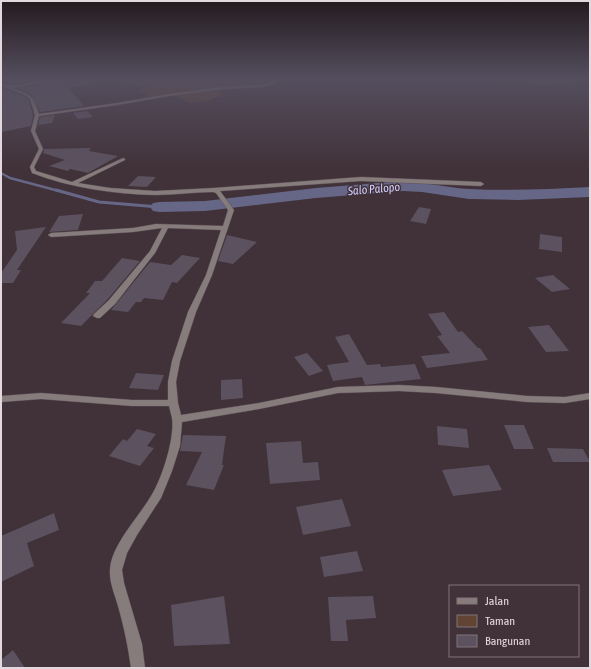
<svg xmlns="http://www.w3.org/2000/svg" width="591" height="669" font-family="'Asap Condensed',sans-serif">
<rect width="100%" height="100%" fill="#413138"/>
<path fill="#614432" d="M114 78H255L260 79 254 81 266 82 242 88 217 90 223 95 206 101 189 103 179 97 168 94 146 97 148 93 137 92 147 86 129 84Z
M524 78H590V79L554 85H538L530 84Z"/>
<g fill="none" stroke-linecap="round" stroke-linejoin="round">
<path stroke="#666687" stroke-width="2.5" d="M1 173 10 178 59 191"/>
<path stroke="#666687" stroke-width="3" d="M56 190 99 202 159 207"/>
<path fill="#666687" fill-rule="evenodd" d="M403 181C426 182 448 188 470 189 510 191 550 189 590 187V197L518 200 469 199 422 192 403 191 316 198 205 211 159 212 153 211 150 207 153 203 159 202 205 201 316 188Z"/>
</g>
<path fill="#5b515f" d="M1 78H42L12 84H7Z
M51 78H88L89 85 68 87 84 106 40 112 31 95 18 88 39 84 51 79Z
M1 88 24 96 29 100 33 115 31 126 1 132Z
M87 111 93 117 78 119 73 113Z
M55 115 52 123 38 125 40 117Z
M91 148 89 151 118 156 88 173 70 169 68 171 49 166 65 160 43 153 44 149Z
M138 176 156 177 147 187 128 186Z
M419 207 431 209 426 224 410 221Z
M83 214 78 230 49 232 59 216Z
M46 227 17 270H21L13 283H1V273L17 250 15 231Z
M540 234 562 237V252L539 249Z
M227 235 257 242 233 264 218 261Z
M182 255 200 258 177 283 172 282 163 300 144 298 141 302H136L128 312 111 310 150 262 171 265Z
M122 258 140 261 108 299 81 326 61 323 90 293H86L95 281H102Z
M553 275 570 289 552 292 535 278Z
M444 312 458 332 462 331 478 348H480L488 360 427 368 421 356 450 353 437 336 442 335 428 314Z
M549 325 569 351 546 352 528 327Z
M349 334 367 365 380 364 381 367 415 364 421 379 365 385 362 377 333 381 327 365 349 362 335 337Z
M307 353 323 371 309 376 294 357Z
M136 373 164 375 158 390 129 388Z
M242 379 243 398 221 400V380Z
M504 425H524L534 449H514Z
M437 426 467 429 469 448 438 445Z
M137 429 156 434 147 446 154 448 140 466 109 456 123 439 127 441Z
M183 435 226 436 222 465H224L214 490 186 485 202 452 180 451Z
M301 441 303 463 318 462 320 480 270 484 266 443Z
M547 448 583 449 590 462H553Z
M489 465 502 490 453 496 442 470Z
M342 499 351 526 303 535 296 507Z
M54 513 59 530 27 543 34 566 1 582V536Z
M357 551 363 571 324 577 320 557Z
M224 596 230 644 174 646 171 605Z
M373 596 376 618 346 620 348 641H331L328 597Z
M13 650 25 668H1V660Z"/>
<g fill="none" stroke-linecap="round" stroke-linejoin="round">
<defs>
<path id="minor" d="M46 78H50L38 83 12 88C31 95 32 94 39 114L117 103 169 94 223 87 261 85 272 82 274 78H277L275 84 261 87 223 89 169 96 117 105 39 116 35 131 43 149 34 167 36 171 72 182 123 158 125 159V160L78 183 110 188 155 191 214 188 361 177 481 182 484 184 481 186 361 181 220 191 234 210 212 275 196 312 180 361 176 382 178 403 181 415 259 403 338 387 399 385 436 387 527 396 565 397 590 393V399L565 403 527 402 436 393 399 391 338 393 259 409 182 422 180 446 172 471 161 498 137 535 127 553 122 570 124 583 142 644 145 668H131C128 646 124 627 118 606 115 595 109 582 110 570 111 545 139 517 151 496 162 479 175 438 172 418 171 414 170 410 169 406H132L41 399 1 402V396L41 393 132 400H168V382L172 361 188 312 206 275 221 230 168 228 155 253 115 304 100 318H97L93 316 94 314 109 300 150 251 162 228 133 232 51 237 48 235 51 233 133 228 156 224 223 226 228 210 216 193 213 192C194 192 174 195 155 195 114 194 71 188 32 173L30 167 39 149 31 131 35 115 30 99 25 95 1 86V84C14 88 33 82 46 78Z"/>
</defs>
<use href="#minor" stroke="#5e4f56" stroke-width="1"/>
<use href="#minor" fill="#867c7c" fill-rule="evenodd"/>
</g>
<linearGradient id="sky" x2="0" y2="1"><stop stop-color="#241b1f"/><stop offset="0.46" stop-color="#544e5e"/><stop offset="1" stop-color="#544e5e" stop-opacity="0"/></linearGradient>
<rect width="591" height="171" fill="url(#sky)"/>
<g text-anchor="middle" dominant-baseline="central" stroke-width="3" stroke-linejoin="round" paint-order="stroke">
<g font-size="12" font-style="italic" fill="#cfcefe" stroke="#413138">
<text transform="translate(374 189) rotate(-5)">Salo Palopo</text>
</g>
</g>
<rect width="591" height="669" fill="none" stroke="#e3d8dd" stroke-width="4"/>
<rect x="449" y="585" width="130" height="72" fill="#413138" stroke="#82747a"/>
<rect x="457" y="598" width="20" height="6" fill="#867c7c" stroke="#82747a"/>
<text x="485" y="605" font-size="12" fill="#e3d8dd">Jalan</text>
<rect x="457" y="615" width="20" height="12" fill="#614432" stroke="#82747a"/>
<text x="485" y="625" font-size="12" fill="#e3d8dd">Taman</text>
<rect x="457" y="635" width="20" height="12" fill="#5b515f" stroke="#82747a"/>
<text x="485" y="645" font-size="12" fill="#e3d8dd">Bangunan</text>
</svg>
